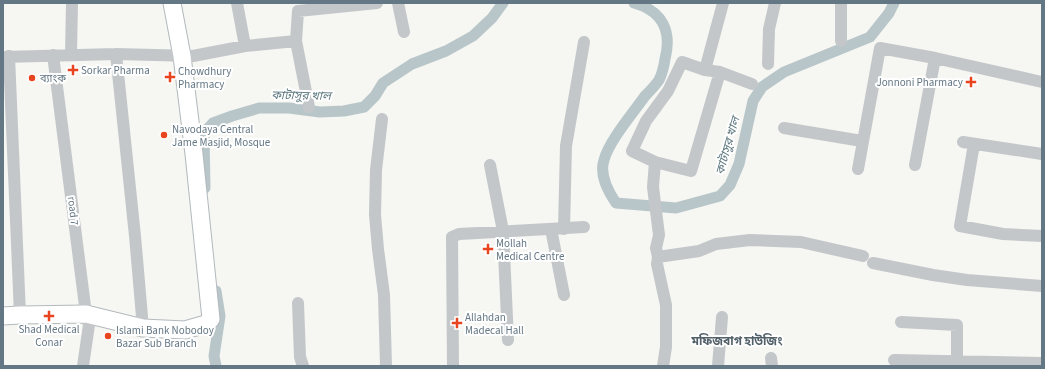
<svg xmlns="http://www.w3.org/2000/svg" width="1045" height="369" font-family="'Source Sans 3','Noto Sans Bengali',sans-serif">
<rect width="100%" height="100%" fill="#f6f6f2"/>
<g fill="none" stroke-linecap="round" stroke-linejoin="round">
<path stroke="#b8c6c9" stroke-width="11" d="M634 3C663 11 672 32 665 59 664 66 662 74 659 80 655 86 650 91 645 96 633 113 609 141 604 160 599 175 608 191 616 203L676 208 720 196 730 185 739 164 753 101 762 87 784 72 870 37 889 13 894 3
M205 188 204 133 213 123 232 116 259 108H289L320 112 344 111 364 107 375 96 383 83 412 64 446 51 473 36 492 18 503 3
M216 366 214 356 220 316 216 291"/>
<defs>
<path id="secondary" d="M3 316 20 315 86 314 143 328 185 330 206 324 211 319 194 154 182 56 172 3"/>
</defs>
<use href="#secondary" stroke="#b3b9bd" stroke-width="19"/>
<path stroke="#c3c7ca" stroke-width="12" d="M237 3 245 46
M398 3 404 32
M296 41 309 107
M841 41V3
M116 54 135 236 143 328
M53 55 86 314 89 325 83 366
M71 55 72 3
M9 56 20 315
M3 57 116 54 193 56 245 46 296 41 298 11 377 3
M768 64 769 29 775 3
M705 70 723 3
M382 119 376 170 375 215 378 249 384 295 386 366
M784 128 862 141
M963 142 1042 154
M974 144 960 226 1003 234 1042 236
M655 162 691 171 720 72
M490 165 503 231 508 340
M915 165 935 58
M858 169 880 48 935 58 1042 82
M551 229 564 295
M564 229 566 146 584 42
M658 257 699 251 716 244 750 240 801 242 863 256
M873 263 933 275 967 280 1042 286
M298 303 300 357 303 366
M901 322 957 325V362
M771 358 772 366
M894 360 1042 363
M453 366 452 237 459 234 584 227
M663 366 666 347V305L657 264 658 257 656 248 659 235 653 187 655 162 632 151 646 121 668 91 682 62 705 70 720 72 752 84
M718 366 722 317"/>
<use href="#secondary" stroke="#fff" stroke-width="17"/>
</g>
<g fill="#e94420" stroke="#fff" stroke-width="1.5">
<path d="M71 64h4v4h4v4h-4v4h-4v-4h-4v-4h4z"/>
<path d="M168 71h4v4h4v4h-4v4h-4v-4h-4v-4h4z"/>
<circle cx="32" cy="78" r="4"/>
<path d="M969 76h4v4h4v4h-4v4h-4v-4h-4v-4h4z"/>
<circle cx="164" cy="135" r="4"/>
<path d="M486 243h4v4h4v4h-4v4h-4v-4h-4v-4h4z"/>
<path d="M47 310h4v4h4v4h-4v4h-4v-4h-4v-4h4z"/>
<path d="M455 317h4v4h4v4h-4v4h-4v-4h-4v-4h4z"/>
<circle cx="108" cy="336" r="4"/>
</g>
<g text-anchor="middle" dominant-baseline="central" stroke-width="4" stroke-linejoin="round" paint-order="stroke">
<g font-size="11" fill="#647784" stroke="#fff" text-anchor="start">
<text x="81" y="70">Sorkar Pharma</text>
<text x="178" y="71">Chowdhury<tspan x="178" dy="13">Pharmacy</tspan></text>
<text x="40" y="78">ব্যাংক</text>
<text x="963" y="82" text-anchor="end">Jonnoni Pharmacy</text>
<text x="172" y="129">Navodaya Central<tspan x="172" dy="13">Jame Masjid, Mosque</tspan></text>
<text x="496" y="243">Mollah<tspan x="496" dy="13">Medical Centre</tspan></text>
<text x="465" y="317">Allahdan<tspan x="465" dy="13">Madecal Hall</tspan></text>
<text x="49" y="329" text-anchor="middle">Shad Medical<tspan x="49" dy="13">Conar</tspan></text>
<text x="116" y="330">Islami Bank Nobodoy<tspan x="116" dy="13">Bazar Sub Branch</tspan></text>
</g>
<g font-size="11" fill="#647784" stroke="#fff">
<text transform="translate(73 211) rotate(83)">road 7</text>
</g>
<g font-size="12" font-style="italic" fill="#5f7a81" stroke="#fff">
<text transform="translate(301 96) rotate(1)">কাটাসুর খাল</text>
<text transform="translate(728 146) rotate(-74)">কাটাসুর খাল</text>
</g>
<g font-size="12" font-weight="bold" fill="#526069" stroke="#fff">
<text x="737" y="341">মফিজবাগ হাউজিং</text>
</g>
</g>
<rect width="1045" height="369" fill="none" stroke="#647784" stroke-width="8"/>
</svg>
